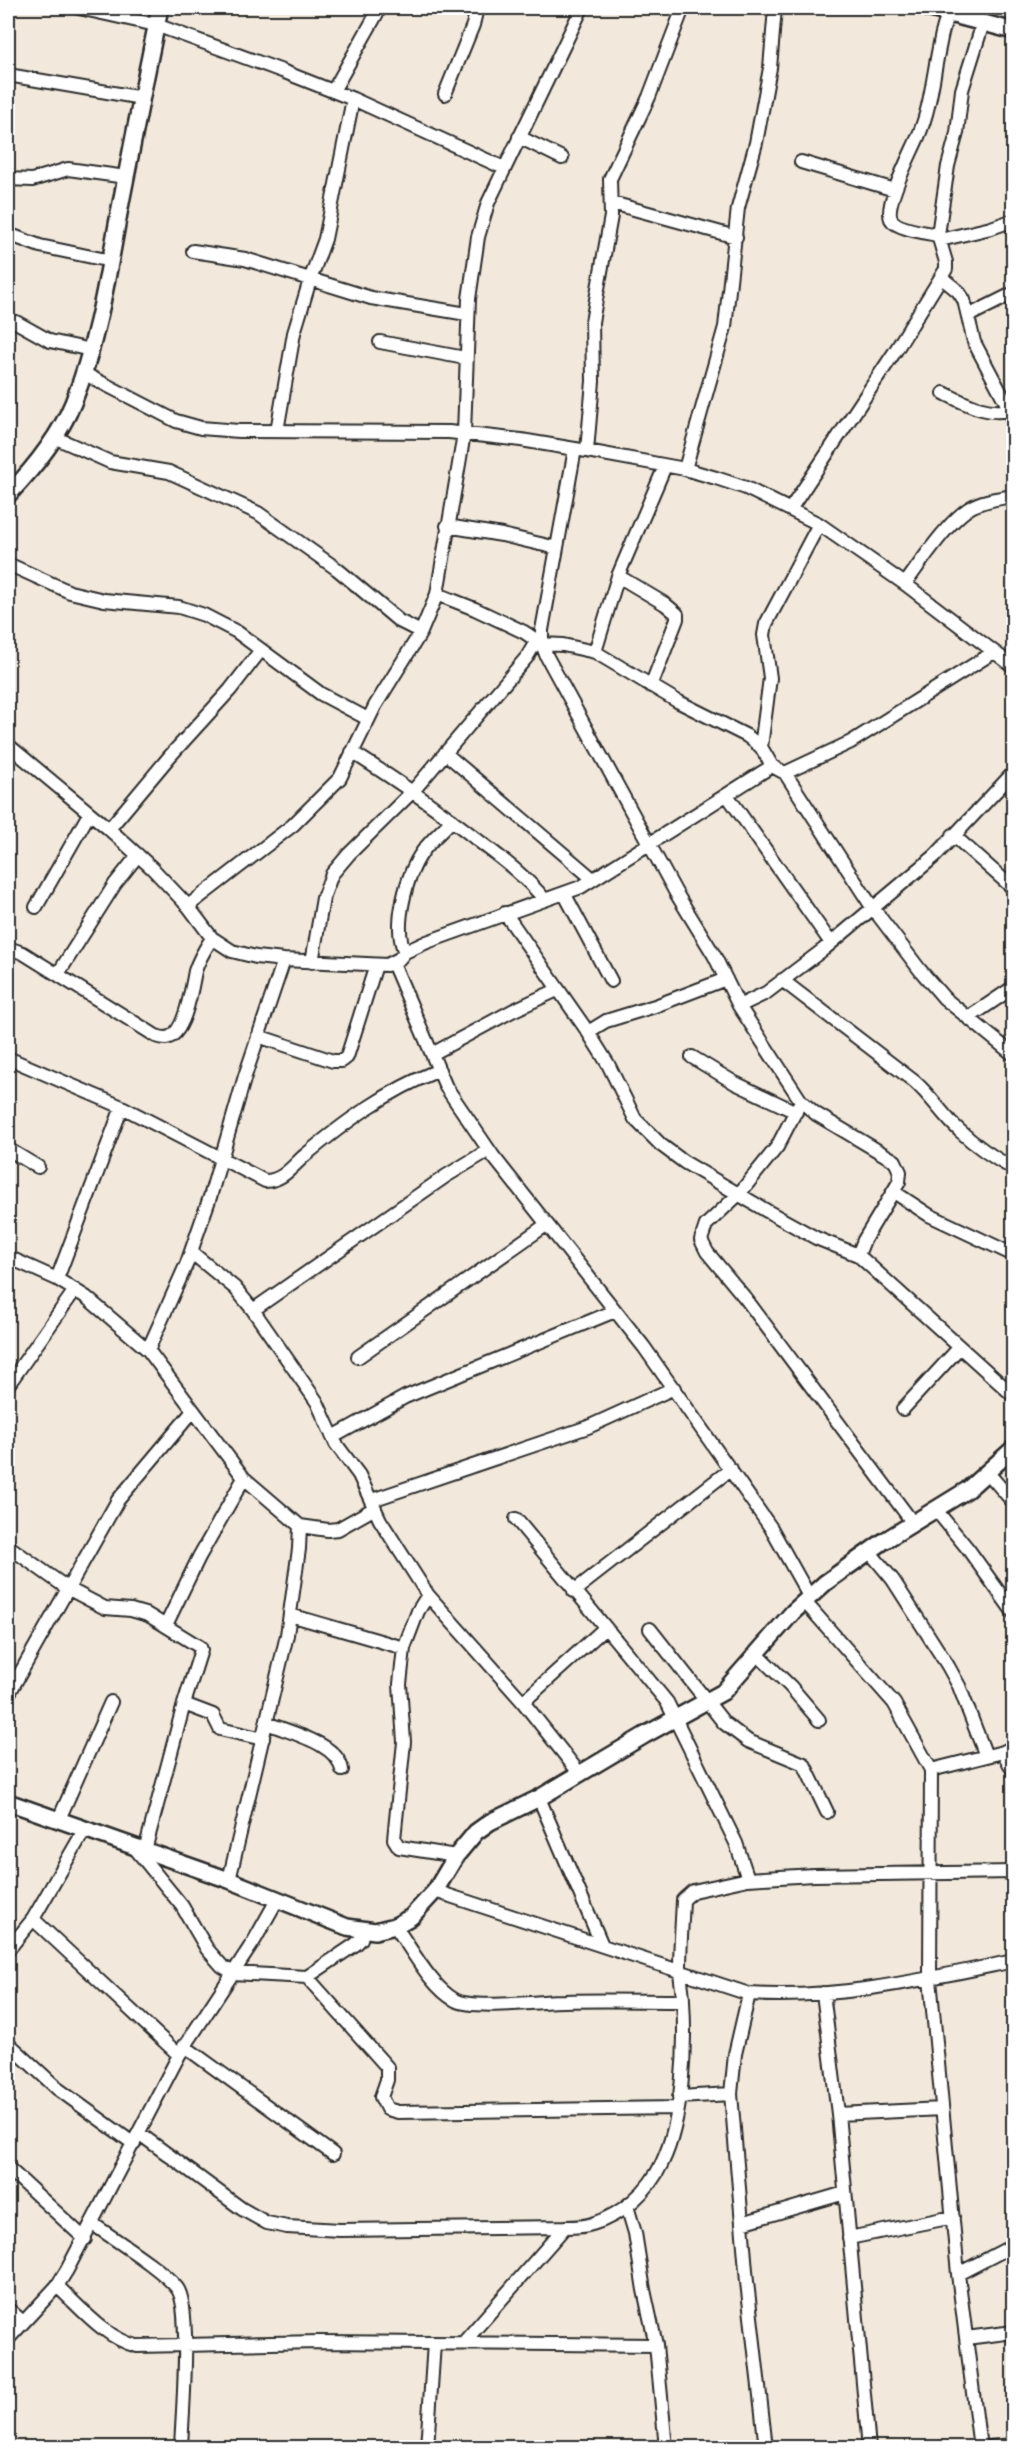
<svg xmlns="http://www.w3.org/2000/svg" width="1021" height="2455" font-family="'Indie Flower',sans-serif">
<rect width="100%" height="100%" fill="#f2e9dc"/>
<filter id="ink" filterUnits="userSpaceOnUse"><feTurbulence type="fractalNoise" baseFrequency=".0167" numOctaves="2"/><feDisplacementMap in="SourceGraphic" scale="12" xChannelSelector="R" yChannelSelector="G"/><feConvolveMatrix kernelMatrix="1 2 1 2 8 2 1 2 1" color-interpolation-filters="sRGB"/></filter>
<g filter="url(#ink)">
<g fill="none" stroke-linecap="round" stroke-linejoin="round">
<defs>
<path id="minor" d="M79 8 156 25 282 71 353 99 504 168
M8 75 142 98
M333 91 380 8
M445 94 473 25 477 8
M519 137 562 158
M801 162 895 190
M8 179 32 180 68 169 126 177
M612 203 736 237
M8 234 40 246 111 261
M938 235C927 233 896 229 891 219 884 204 912 152 918 137 931 107 933 75 940 43 942 31 946 19 950 8
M940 240 991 228 1014 220
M193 251 245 259 371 298 467 314
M942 278 958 291 964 300 974 342 1010 410 1014 426
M968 316 1014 293
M16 322 50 341 91 350
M380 342 465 358
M83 373 176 421 201 428 239 431 449 432 521 440 587 451 685 469 716 478 746 488 819 524 905 584 1014 667
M944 393C964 403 991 418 1014 408
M277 431 294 333 310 280 325 239 353 99
M54 437 110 462 169 472 258 513 337 569 399 621 421 632
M575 449 542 630V644L547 657 676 893 714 955 739 1006 801 1101 816 1114 895 1161 900 1172 899 1182 864 1240 858 1255 1014 1396
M587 451 593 381 592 322 611 216 610 179 649 97 683 8
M685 469 725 327 738 208 756 143 770 68 775 8
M791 508 896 350 946 269V262L938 235 948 166 957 133 962 90 983 23
M447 526 502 535 557 548
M8 564 70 592 104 600 179 607 204 615 237 632 321 694 368 719
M618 576 665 604 677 614V619L651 686
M905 584C921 562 950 518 973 506 985 500 1000 498 1014 496
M437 594 475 609 524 632 542 644 563 645 595 652 677 701 747 736 761 747 772 766
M595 652 618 576 665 466
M8 745 109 829 152 868 188 906 212 938 232 951 256 957 284 960 387 965 399 959 405 952 427 942 581 887 772 766 785 773 851 742 994 652
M761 747 770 678 764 635 766 624 819 524
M352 752C396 780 439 809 480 842 504 860 526 877 545 900
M445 753 593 879
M785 773 872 907 920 970 944 998 1014 1055
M727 795 831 943
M109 829 170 756 230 690 261 650
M953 835 1014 889
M564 893 611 981
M188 906 293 825 340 778 375 706 421 632 437 594 460 458 464 433 469 299 478 237 488 203 582 8
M36 907 89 814
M505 913 588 1032 608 1064 635 1119 661 1145 684 1162 767 1211 816 1238 858 1255
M8 948 23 953 156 1036C159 1037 162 1038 166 1038 185 1036 192 986 195 971 199 958 205 949 212 938
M405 952C392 927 407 873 423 851 431 840 443 830 452 820
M312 962 323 898 332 874 349 854 413 791 527 657 537 640
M393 963 446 1087 493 1156 644 1347 771 1528 809 1596
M58 974 115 884 138 855
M782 980 915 1082C932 1097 943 1116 960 1131 976 1146 994 1158 1014 1169
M739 1006 766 993 824 949 935 856 1014 772
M968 1018 1014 987
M588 1032 606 1021 655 1006 726 979
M258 1036 333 1061H342L347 1057 376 965
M432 1054 512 1011 557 990
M692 1057 735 1083 796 1112
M8 1058 122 1107 265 1181C282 1181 292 1167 303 1157 346 1121 387 1091 439 1070
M801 1101 777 1147 739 1194 706 1225 701 1240 707 1252 746 1299 913 1523
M8 1149 38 1167
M894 1192 929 1215 1014 1255
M191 1252 235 1288 253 1310 317 1402 336 1444 359 1475 380 1520 428 1595 523 1702 580 1774
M8 1257 57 1279 86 1297 148 1350 244 1478 300 1526 328 1530 338 1529 375 1508
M57 1279 122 1107
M253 1310 446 1176 489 1150
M148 1350 187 1263 210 1197 245 1076 284 960
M358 1357 546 1225
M8 1385 75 1290
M903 1409 959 1348
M333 1437 405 1397 615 1311
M988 1473 1014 1503
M372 1500 588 1427 674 1388
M936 1510 968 1549 1014 1613
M516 1519 667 1702 736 1843 748 1879
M8 1546 67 1588 105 1608 131 1610 148 1615 200 1647 201 1650 184 1704 145 1850
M869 1551 893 1580 948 1666 959 1686 986 1756
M574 1591 731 1469
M428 1595 418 1611 404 1648 400 1684 404 1742 394 1839 399 1847 456 1856
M804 1601 894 1703 931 1770 930 1979 958 2274 980 2448
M290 1615 404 1648
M166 1625 199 1557 244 1478
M650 1629 724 1723 748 1741 804 1764 827 1812
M757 1654 790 1686 819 1720
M8 1695 118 1500 193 1411
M523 1702 605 1628
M184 1704 213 1715 220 1729 263 1739
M267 1723C290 1733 338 1743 342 1770
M1003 1752 1014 1772
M931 1770 1003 1752 1014 1747
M539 1798 602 1945
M59 1819 111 1702
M134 1847 182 1906 207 1949 222 1966 233 1973 307 1977 356 1944 361 1939 363 1931
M229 1880 287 1635 299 1549 300 1526
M435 1891 749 1994C837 2000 927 1979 1014 1961
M33 1919 179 2055
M395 1926C411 1948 431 1987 455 2000 473 2010 541 2001 564 2001 604 2000 644 2001 683 2001
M8 1950 33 1919 85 1829
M307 1977 387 2067V2080L381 2097 387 2109 398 2112 677 2108
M823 1993 838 2114 869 2448
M749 1994 735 2054 731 2094 747 2282 766 2448
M8 2043 58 2089 134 2144
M184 2046 333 2154
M679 2097 731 2094
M838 2114 942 2109
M140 2134 242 2209 267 2223 287 2227 340 2230 565 2227C574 2227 584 2227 592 2224 622 2215 649 2191 662 2163 683 2119 686 2048 683 2001 683 1990 680 1979 680 1969 680 1946 682 1923 683 1900L693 1891 748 1879 814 1875 1014 1872
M8 2168 85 2239
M627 2206 635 2233 644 2290 656 2345 666 2448
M742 2223 845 2193
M93 2224C115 2240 161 2268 177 2288 192 2307 182 2418 181 2448
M849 2238 953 2217
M958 2274 1014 2245
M57 2286C80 2307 106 2339 137 2346L319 2342 656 2345
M8 2309 23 2322
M966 2338 1014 2332
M8 2339 57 2286 67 2270 179 2055 254 1941 277 1900
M464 2342 565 2227
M427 2448 434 2343
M976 2448 1014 2445"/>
<path id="tertiary" d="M927 8 1014 31
M8 495C33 469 59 437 73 403 98 341 108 273 120 208 133 141 146 74 160 8
M8 1802 229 1880 347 1927 375 1931 395 1926 411 1917 435 1891 456 1856 476 1832 490 1822 539 1798 645 1735 723 1692 793 1612 825 1583 884 1541 967 1490 1014 1448"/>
</defs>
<use href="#minor" stroke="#2b2b2b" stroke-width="16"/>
<use href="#tertiary" stroke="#2b2b2b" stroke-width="20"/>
<use href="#minor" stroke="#fff" stroke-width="12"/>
<use href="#tertiary" stroke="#fff" stroke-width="15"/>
</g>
</g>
<rect width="1021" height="2455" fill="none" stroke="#fff" stroke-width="30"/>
<rect x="15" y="15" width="991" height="2425" fill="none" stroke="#2b2b2b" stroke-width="2" filter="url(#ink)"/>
</svg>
